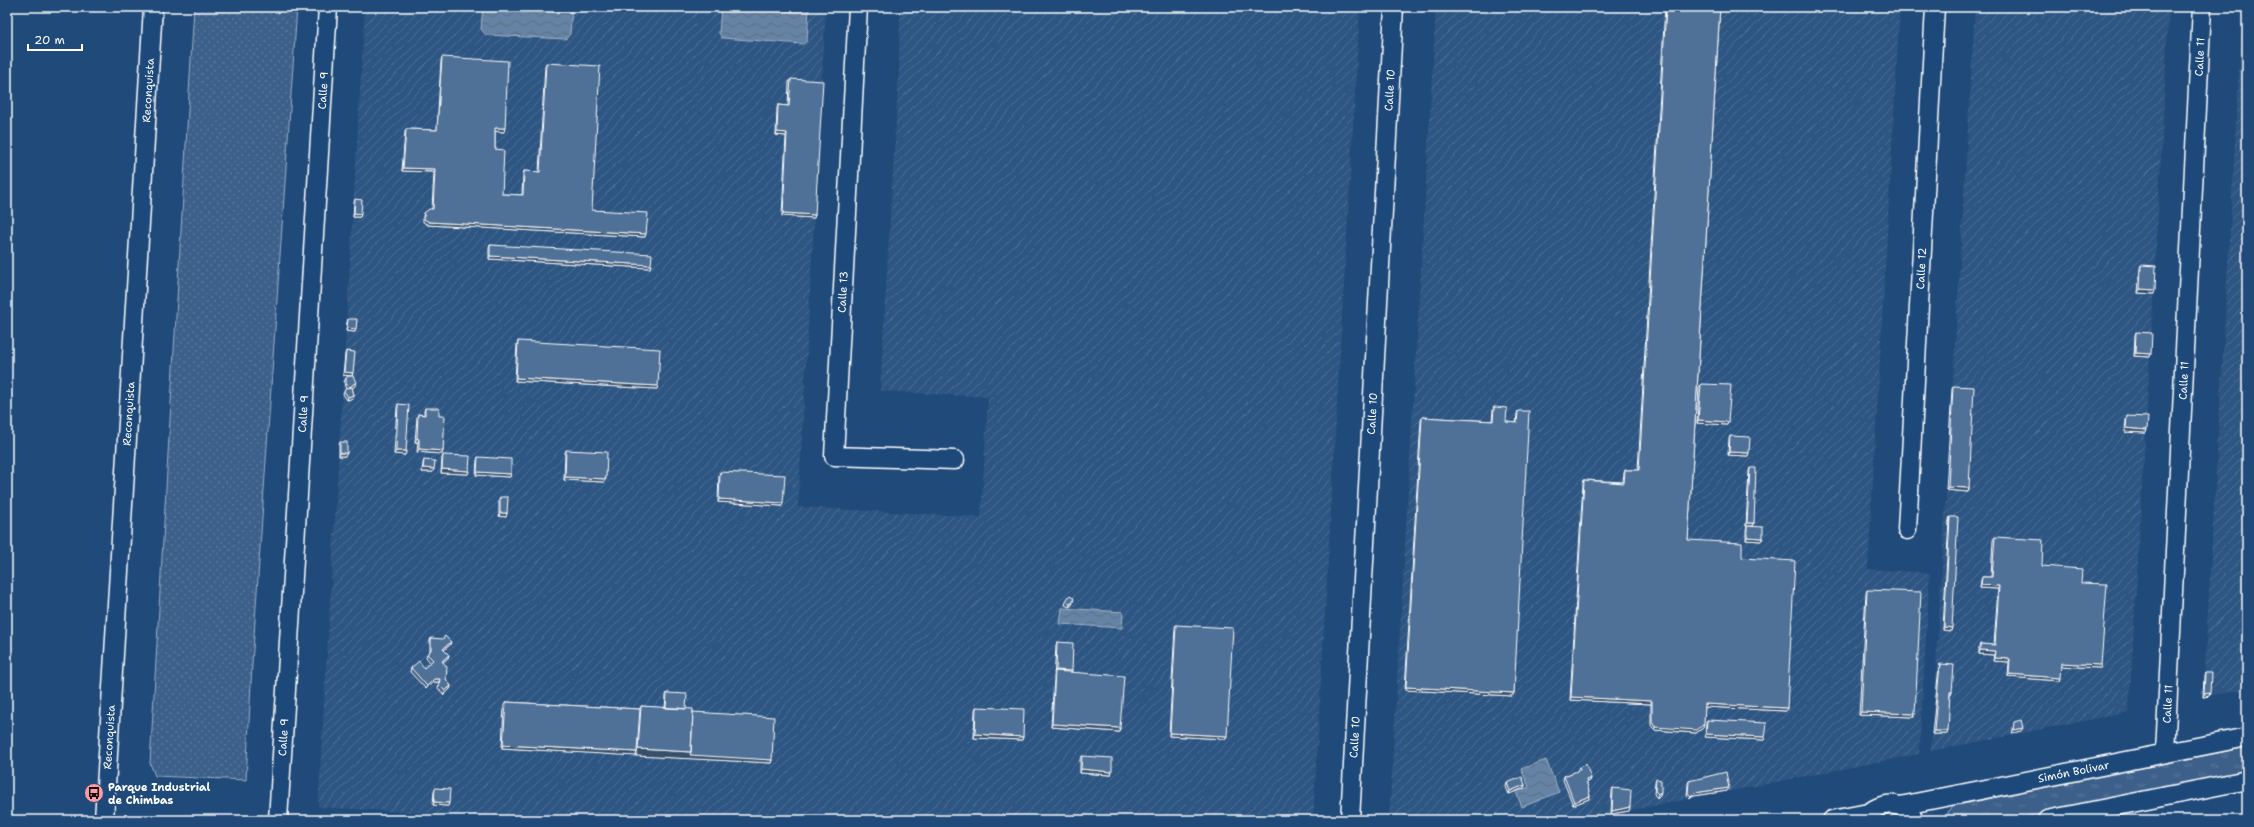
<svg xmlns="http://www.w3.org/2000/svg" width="2254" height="827" font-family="'Shantell Sans',sans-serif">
<defs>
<pattern id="industrial-furrows" width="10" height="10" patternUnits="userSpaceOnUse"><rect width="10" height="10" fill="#2e5683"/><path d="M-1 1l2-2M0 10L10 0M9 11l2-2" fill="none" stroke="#4d6f96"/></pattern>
<pattern id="grass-tufts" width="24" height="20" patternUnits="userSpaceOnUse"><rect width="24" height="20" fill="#3c618b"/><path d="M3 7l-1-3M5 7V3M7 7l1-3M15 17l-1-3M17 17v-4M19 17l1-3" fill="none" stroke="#59799c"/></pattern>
<pattern id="park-dots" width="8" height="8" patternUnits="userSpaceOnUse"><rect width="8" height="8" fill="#3c618b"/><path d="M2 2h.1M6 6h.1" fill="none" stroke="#59799c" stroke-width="1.8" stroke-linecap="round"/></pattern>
<pattern id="water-waves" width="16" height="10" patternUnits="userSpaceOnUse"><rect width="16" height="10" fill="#6583a4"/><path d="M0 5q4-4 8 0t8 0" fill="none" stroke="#5b6d81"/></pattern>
</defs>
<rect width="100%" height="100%" fill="#1f4a7a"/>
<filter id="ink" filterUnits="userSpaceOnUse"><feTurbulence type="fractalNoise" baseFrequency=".025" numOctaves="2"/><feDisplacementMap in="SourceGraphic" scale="8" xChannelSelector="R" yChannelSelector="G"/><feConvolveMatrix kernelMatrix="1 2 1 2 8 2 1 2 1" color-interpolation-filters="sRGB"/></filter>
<g filter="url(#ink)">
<path fill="url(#industrial-furrows)" d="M365 7H826L798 507 981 517 988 397 880 391 899 68 900 7H1360L1313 820H544L318 807Z
M1436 7H1900L1868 569 1930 573 1919 754 1581 820H1389Z
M1975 7H2169L2155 269 2129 712 1931 751Z
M2241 37H2247V689L2203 697Z"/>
<path fill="url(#grass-tufts)" stroke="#9eb0c5" d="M2247 747V773L2010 820H1948V812L1953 806Z"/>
<path fill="url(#park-dots)" stroke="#9eb0c5" d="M194 7H297L252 665 246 780 155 776 150 763Z"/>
<path fill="url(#water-waves)" stroke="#a3b5c8" d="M483 7H572L570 34 566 39 486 35 481 29Z
M721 7H809L807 41 803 44 722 38 719 33Z
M1062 608 1123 612 1122 628 1060 624Z
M1546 760 1559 792 1522 807 1516 792 1529 787 1521 769Z"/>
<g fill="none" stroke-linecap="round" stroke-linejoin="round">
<defs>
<g id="minor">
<path d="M858 7 834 456 955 460"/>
<path id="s1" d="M1907 530 1935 7"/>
<path id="s2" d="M2165 753 2202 7"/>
<path id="s3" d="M1900 806 2247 737"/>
<path id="s4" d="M104 820 153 7"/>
<path id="s5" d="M278 820 328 7"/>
<path id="s6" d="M1350 820 1394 7"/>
<path d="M1832 820 1868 813"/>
<path d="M1863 820C1875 802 1903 797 1914 820"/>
<path d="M2047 820 2247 780"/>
</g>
</defs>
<use href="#minor" stroke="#fff" stroke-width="21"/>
<use href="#minor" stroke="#1f4a7a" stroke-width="18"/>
</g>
<path fill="#456182" stroke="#fff" d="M1665 7H1720L1688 540 1742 558 1787 708 1786 711 1705 707 1703 728 1696 733 1654 730 1651 725V704L1570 700 1583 484 1584 480 1623 482 1624 473 1625 470H1638Z
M442 57 504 132 495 131V149L502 194 522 195 523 174 524 171 539 172 545 66 546 63 592 210 645 237 428 225 423 222V216L424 213 432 209 434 172 402 171 405 132 406 129 437 130 441 61Z
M791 79 815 215 814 218 782 216 786 136 776 135 777 108 778 105 788 106 789 82Z
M355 199 361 214 360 217H353L354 202Z
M490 245 651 265 650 268 489 259V248Z
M2141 265 2154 294 2138 293 2140 268Z
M348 319 356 329 355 332 346 331 347 322Z
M2136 332 2150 357 2134 356 2135 335Z
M518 341 658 386 657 389 515 381 517 344Z
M346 351 352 376 343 375 345 354Z
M346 378 355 386 352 388 354 395 353 398 347 400 343 394 346 388 345 387 344 382Z
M1701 384 1727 425 1697 423 1699 387Z
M1953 386 1969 488 1968 492 1946 490 1952 389Z
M398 404 406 451 405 455 394 454 397 407Z
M1494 407 1506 422 1516 423 1517 414 1518 411 1514 693 1512 696 1405 690 1421 421 1422 417 1492 421 1493 410Z
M425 408 439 416 443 451 442 454 417 452 418 442H415L417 417 418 414 424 415V411Z
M2127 416 2146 433 2125 432 2126 419Z
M1730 436 1748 456 1728 455 1729 439Z
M340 442 347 453 345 456H339V445Z
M566 450 604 482 564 480 565 453Z
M443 455 469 471 468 474 441 473 442 458Z
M478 457 511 474 510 477 476 475 477 460Z
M424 460 434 469 433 472H422L423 463Z
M1750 468 1754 523 1753 526H1746L1749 471Z
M720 472 782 506 718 502 719 475Z
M500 497 507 513 506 517 499 516V500Z
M1950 517 1951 631 1943 630 1949 520Z
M1747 526 1763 538 1761 541 1746 540V530Z
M1995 537 2042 566 2081 583 2101 665 2100 668 2060 666 2059 681 2008 677 2009 662 1993 661 1994 655 1979 654V647L1980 644 1994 645 1998 589 1980 588 1981 580 1982 577H1991L1993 540Z
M1867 590 1915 714 1914 717 1859 715 1866 593Z
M1066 601 1072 605 1069 607 1065 605Z
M1176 625 1226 739 1169 736 1175 628Z
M431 638 450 645 444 650 449 655 448 658 443 662 446 679 451 686 450 689 444 695 438 688 439 682H433L426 689 410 672 411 668H424L430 662 426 657 427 654 430 651V641Z
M1057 642 1072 671 1071 672 1120 728 1119 732 1051 727 1056 646Z
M1940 664 1952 692 1951 695H1950L1947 734H1932L1939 667Z
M2205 673 2209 696 2203 697 2204 676Z
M667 693 686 709 693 712 772 760 771 763 502 748 504 705 506 702 640 709 641 706 665 708 666 696Z
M976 707 1023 737 1022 740 974 738 975 710Z
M1707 720 1765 737 1764 740 1705 737 1706 723Z
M1082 756 1111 775 1080 773V759Z
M1579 767 1591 778 1590 781 1586 782 1590 796 1589 799 1573 805 1563 780 1564 776 1578 771 1577 770Z
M1656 779 1660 795 1657 798 1654 794 1655 783Z
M1689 781 1727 791 1693 796 1690 799 1687 796 1688 784Z
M1507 783 1525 785 1524 788 1509 794 1506 787Z
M435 788 449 803 448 806 433 805 434 791Z
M1613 788 1630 807 1629 811 1611 814 1612 791Z"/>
<path fill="#384f6a" stroke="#fff" d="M495 128H505L504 132 494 131Z
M777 132 787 133 786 136 776 135Z
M403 168 435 169 434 172 402 171Z
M354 213 361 214 360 217H353Z
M783 213 815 215 814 218 782 216Z
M429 222 646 234 645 237 428 225Z
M490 256 651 265 650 268 489 259Z
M2140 289 2155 290 2154 294 2138 293Z
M347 328 356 329 355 332 346 331Z
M2135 353 2151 354 2150 357 2134 356Z
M344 372 353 373 352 376 343 375Z
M516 378 658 386 657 389 515 381Z
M356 382 355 386 349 390 350 387Z
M354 395 353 398 347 400 348 397Z
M1698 420 1728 422 1727 425 1697 423Z
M2126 428 2147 430 2146 433 2125 432Z
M417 438 419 439 418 442H415Z
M419 449 443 451 442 454 417 452Z
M396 451H406L405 455 394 454Z
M1729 452 1749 453 1748 456 1728 455Z
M340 453H347L345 456H339Z
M423 468 434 469 433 472H422Z
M442 469 469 471 468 474 441 473Z
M477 472 511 474 510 477 476 475Z
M565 477 606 479 604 482 564 480Z
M1948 487 1969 488 1968 492 1946 490Z
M719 499 783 503 782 506 718 502Z
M500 513H507L506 517 499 516Z
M1747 523H1754L1753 526H1746Z
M1747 537 1763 538 1761 541 1746 540Z
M1981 585 1999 586 1998 589 1980 588Z
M1073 602 1072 605 1069 607 1070 604Z
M1944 627 1952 628 1951 631 1943 630Z
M451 642 450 645 442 652 443 649Z
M1980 650 1995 651 1994 655 1979 654Z
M449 655 448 658 441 664 442 661Z
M1994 658 2010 659 2009 662 1993 661Z
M2061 663 2101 665 2100 668 2059 666Z
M1056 670 1072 671 1070 674 1055 671 1054 673Z
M2009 674 2060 678 2059 681 2008 677Z
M434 679H440L439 682H433L426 689 427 686Z
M451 686 450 689 444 695 445 691Z
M1406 687 1514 693 1512 696 1405 690Z
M1950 692H1952L1951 695H1949Z
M2210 693 2209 696 2203 697 2204 694Z
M1571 697 1652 701 1651 704 1570 700Z
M1705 704 1787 708 1786 711 1704 707Z
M1861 712 1915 714 1914 717 1859 715Z
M1052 724 1120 728 1119 732 1051 727Z
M1704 724 1703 728 1696 733 1654 730 1655 727Z
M2023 728 2021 731 2012 733 2013 730Z
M1934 731H1948L1947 734H1932Z
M1170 733 1227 736 1226 739 1169 736Z
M975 734 1023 737 1022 740 974 738Z
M1706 734 1765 737 1764 740 1705 737Z
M503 745 637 752 636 756 502 748Z
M638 749 691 752 772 760 771 763 636 756Z
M1081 769 1112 772 1111 775 1080 773Z
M1591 778 1590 781 1585 783 1586 780Z
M1525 785 1524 788 1509 794 1510 791Z
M1729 788 1727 791 1693 796 1690 799 1691 796 1694 793Z
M1661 792 1660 795 1657 798 1658 794Z
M1590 796 1589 799 1573 805 1574 802Z
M434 802 449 803 448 806 433 805Z
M1630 807 1629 811 1611 814 1612 811Z"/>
<path fill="#507197" stroke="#fff" d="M1666 7H1720L1688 540 1742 543V558L1795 561 1787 708 1705 704 1704 724 1697 730 1655 727 1652 722V701L1571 697 1584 480 1624 483 1625 470H1639Z
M442 57 508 61 505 128H495V149L504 150 502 194 523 195 524 171 540 172 546 63 600 66 592 210 648 213 646 234 429 222 424 219V213L429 209H433L435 169 403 168 406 129 437 130Z
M791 79 823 81 815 215 783 213 787 133 777 132 778 105 789 106Z
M355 199 362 200 361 214 354 213Z
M490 245 652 254 651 265 490 256Z
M2141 265 2156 266 2155 290 2140 289Z
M348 319H357L356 329 347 328Z
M2136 332 2152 333 2151 354 2135 353Z
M518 341 660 349 658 386 516 378Z
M346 351 355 352 353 373 344 372Z
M348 376H353L356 382 350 387 346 384V378Z
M1701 384 1731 385 1728 422 1698 420Z
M1953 386 1974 387 1969 488 1948 487Z
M352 387 354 395 348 397 344 391 347 388Z
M398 404 409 405 406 451H396Z
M1494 407 1507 408 1506 422 1517 423 1518 411H1529L1514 693 1406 687 1422 417 1493 421Z
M425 408H439V416H445L443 451 419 449V439L417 438 418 414 425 415Z
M2127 416 2148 417 2147 430 2126 428Z
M1730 436 1750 437 1749 453 1729 452Z
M340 442H347V453H340Z
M566 450 607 452 606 479 565 477Z
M443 455 470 456 469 471 442 469Z
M478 457 511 459V474L477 472Z
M424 460 435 461 434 469 423 468Z
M1750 468H1756L1754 523H1747Z
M720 472 785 475 783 503 719 499Z
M500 497H508L507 513H500Z
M1950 517H1958L1952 628 1944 627Z
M1747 526 1763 527V538L1747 537Z
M1995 537 2043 540 2042 566 2082 569 2081 583 2107 584 2101 665 2061 663 2060 678 2009 674 2010 659 1994 658 1995 651 1980 650V644L1995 645 1999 586 1981 585 1982 577H1992Z
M1867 590 1921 592 1915 714 1861 712Z
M1069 596 1074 598 1073 602 1070 604 1066 601Z
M1176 625 1233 628 1227 736 1170 733Z
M445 636 451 642 443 649 449 655 442 661 447 667 446 679 451 686 445 691 439 685 440 679H434L427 686 411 668 419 661 424 668 433 660 427 654 431 650V638L443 639Z
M1057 642 1073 643 1072 671 1056 670Z
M1940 664 1954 665 1952 692H1950L1948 731H1934Z
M1055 671 1124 676 1120 728 1052 724Z
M2205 673H2211L2210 693 2204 694Z
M667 693 687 694 686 709 666 708Z
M506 702 640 709 637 752 503 745Z
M641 706 693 709 691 752 638 749Z
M976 707 1024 709 1023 737 975 734Z
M693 712 774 717 772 760 690 755 691 752Z
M1707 720 1767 723 1765 737 1706 734Z
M2021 720 2023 728 2013 730 2014 722Z
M1082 756 1112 758V772L1081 769Z
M1586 764 1591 778 1586 780 1590 796 1574 802 1564 776 1580 770 1579 767Z
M1726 772 1729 788 1694 793 1691 796 1688 793 1689 781Z
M1522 777 1525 785 1510 791 1507 783Z
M1656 779 1661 780V792L1658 794 1655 791Z
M435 788 450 789 449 803 434 802Z
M1613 788 1631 790 1630 807 1612 811Z
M679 817 688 818V820H679Z
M971 818 994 820H971Z"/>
</g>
<defs>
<symbol id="bus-disc" viewBox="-11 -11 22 22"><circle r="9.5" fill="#ff9aa2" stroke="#1f4a7a"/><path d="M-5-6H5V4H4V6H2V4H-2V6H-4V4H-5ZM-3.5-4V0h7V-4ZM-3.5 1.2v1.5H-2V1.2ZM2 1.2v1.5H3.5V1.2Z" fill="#111"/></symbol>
</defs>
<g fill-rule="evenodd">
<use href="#bus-disc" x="83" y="782" width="22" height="22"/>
</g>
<g text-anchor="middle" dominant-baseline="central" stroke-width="4" stroke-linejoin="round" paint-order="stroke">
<g font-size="11" fill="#fff" stroke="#1f4a7a">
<text stroke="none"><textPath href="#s2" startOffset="697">Calle 11</textPath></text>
<text stroke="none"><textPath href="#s4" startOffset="731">Reconquista</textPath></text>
<text stroke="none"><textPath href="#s5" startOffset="731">Calle 9</textPath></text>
<text stroke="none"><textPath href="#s6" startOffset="731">Calle 10</textPath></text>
<text stroke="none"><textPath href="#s1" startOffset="262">Calle 12</textPath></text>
<text transform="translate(843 292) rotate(-87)">Calle 13</text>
<text stroke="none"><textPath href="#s2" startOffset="373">Calle 11</textPath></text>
<text stroke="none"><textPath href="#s4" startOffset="407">Reconquista</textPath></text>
<text stroke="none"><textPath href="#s5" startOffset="407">Calle 9</textPath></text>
<text stroke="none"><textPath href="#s6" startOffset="407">Calle 10</textPath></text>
<text stroke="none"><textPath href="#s2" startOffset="49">Calle 11</textPath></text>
<text stroke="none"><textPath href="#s4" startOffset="83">Reconquista</textPath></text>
<text stroke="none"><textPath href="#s5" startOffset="83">Calle 9</textPath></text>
<text stroke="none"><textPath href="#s6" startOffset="83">Calle 10</textPath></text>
<text stroke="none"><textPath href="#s3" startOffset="177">Simón Bolivar</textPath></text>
</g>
<g font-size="11" font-weight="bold" fill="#fff" stroke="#1f4a7a" text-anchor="start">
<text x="108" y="787">Parque Industrial<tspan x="108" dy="13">de Chimbas</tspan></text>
</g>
</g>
<rect width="2254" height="827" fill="none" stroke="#1f4a7a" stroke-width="24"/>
<rect x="12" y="12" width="2230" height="803" fill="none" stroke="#fff" stroke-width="1.5" filter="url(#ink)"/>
<path d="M28 44v6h54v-6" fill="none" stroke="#ffffff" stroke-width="2"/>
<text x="34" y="44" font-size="12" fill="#ffffff" stroke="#1f4a7a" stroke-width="3" paint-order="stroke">20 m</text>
</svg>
